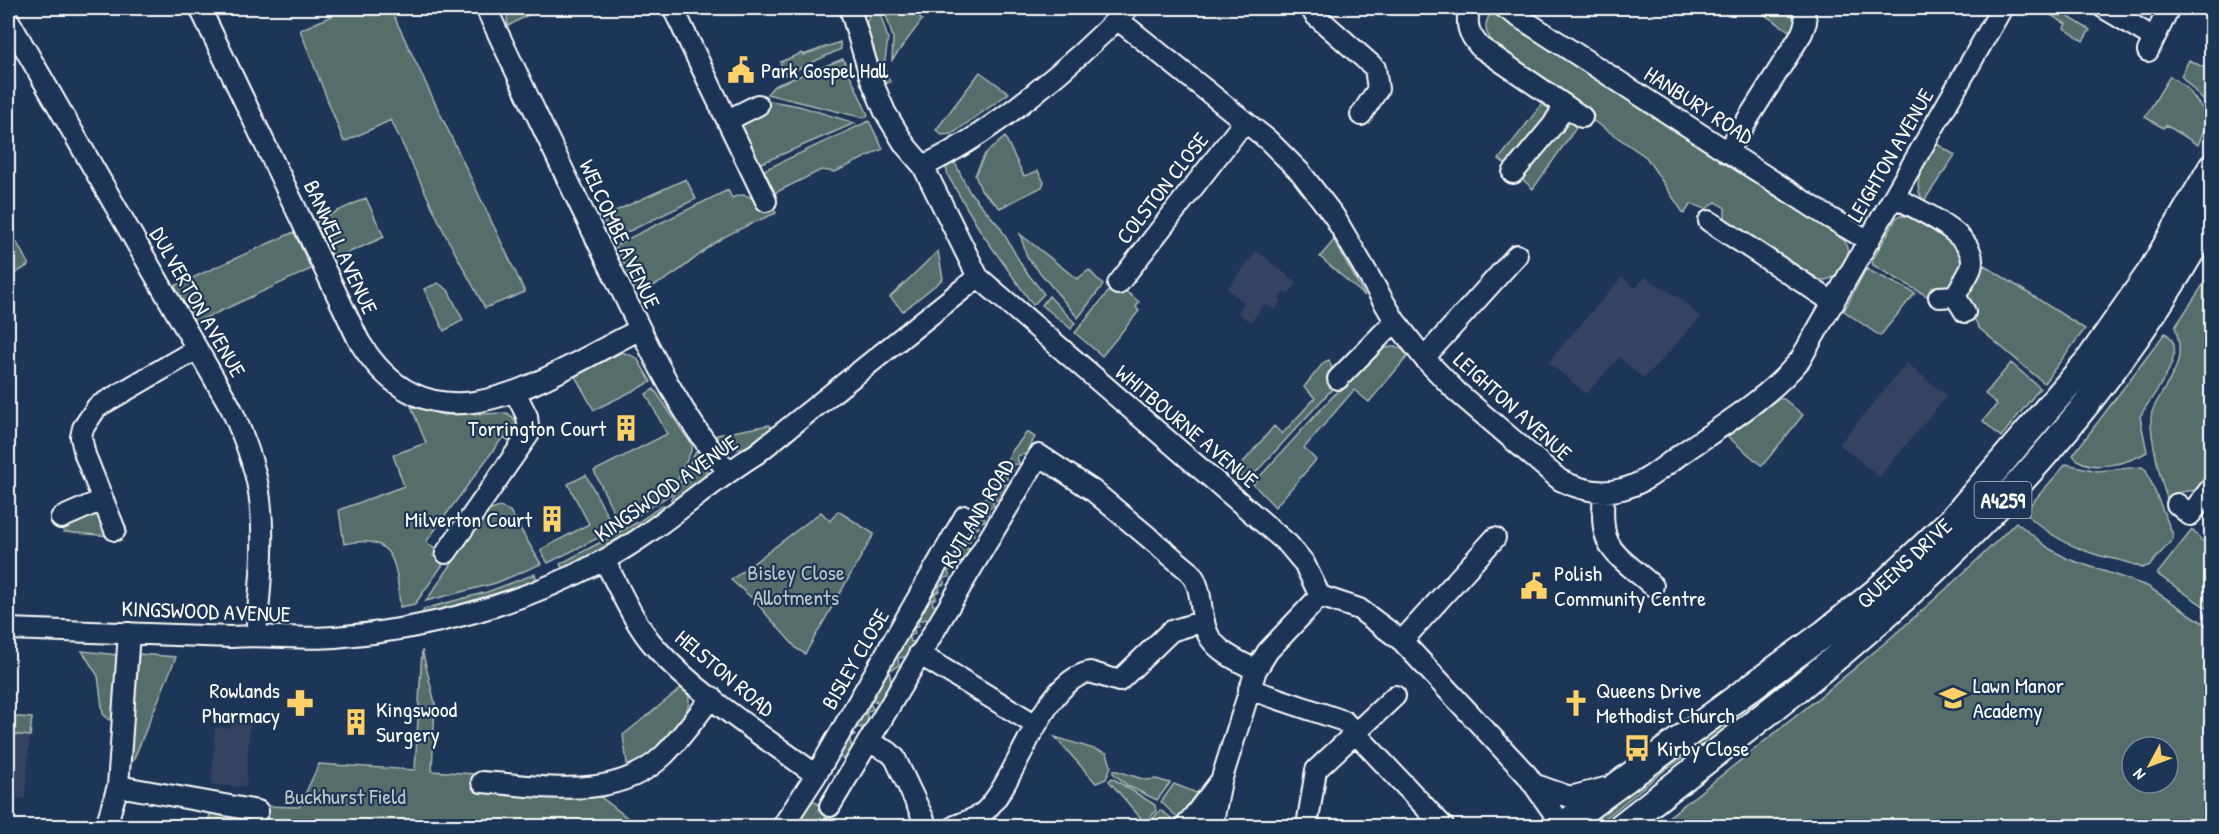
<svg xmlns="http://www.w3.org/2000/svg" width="2219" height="834" font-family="'Patrick Hand',sans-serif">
<rect width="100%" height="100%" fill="#1d3557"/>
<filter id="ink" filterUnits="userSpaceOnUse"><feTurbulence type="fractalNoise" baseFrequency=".0167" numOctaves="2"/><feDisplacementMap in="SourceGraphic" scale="12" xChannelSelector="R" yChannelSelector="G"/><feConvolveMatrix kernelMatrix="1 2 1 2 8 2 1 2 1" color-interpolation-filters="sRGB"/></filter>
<g filter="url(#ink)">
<path fill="#344360" d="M1257 251 1297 283 1288 295 1284 292 1279 298 1282 300 1275 310 1265 304 1251 322 1237 313 1245 303 1227 289Z
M1622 277 1635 288 1645 277 1678 297 1701 317 1644 379 1619 358 1586 394 1548 362Z
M1907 363 1947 396 1879 477 1839 444Z
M231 718 250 719 246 787 211 785 215 727 231 728Z
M8 734 30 736 25 799 8 798Z"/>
<path fill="#556e6a" stroke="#aab6b4" stroke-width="1.5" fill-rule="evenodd" d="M331 8H390L525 292 485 308 446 236 391 120 344 142 300 30 334 15Z
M512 8H536L537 10 508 26 507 18Z
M884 8H914L922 20 892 60 893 38Z
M1754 8H1791L1795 19 1791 32Z
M2039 8H2054L2090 30 2083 41 2064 28 2066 24Z
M1493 9 1842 233 1839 237 1845 241 1848 252C1846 270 1833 284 1815 279L1725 221V208L1716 202 1706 209 1691 204 1684 214 1646 157 1592 120 1594 116 1493 43C1483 30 1484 23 1493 9Z
M879 10 888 39 884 67 890 82 885 84 865 29 868 18Z
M840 42 841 49 785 75 780 62 802 53 803 55Z
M843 59 868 115 864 118 767 94 774 86Z
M2189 60 2211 71V109L2181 76Z
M980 72 1009 93 952 134 942 135 936 130Z
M2170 76 2186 87 2209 117 2198 145 2166 125 2163 128 2145 117Z
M759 99 799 106 855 123 757 165 741 127Z
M1546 99 1551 106V116L1508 166 1499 159Z
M869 121 883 149 835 172 821 170 775 193 764 170Z
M1571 122 1578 125 1533 189 1523 180 1525 170 1564 127Z
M1005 137 1024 176 1038 171 1044 182 1042 187 1000 208 981 190 975 175 985 154Z
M1937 144 1955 155 1924 201C1909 182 1926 162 1937 144Z
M954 161 969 191 1000 227 1024 269 1044 294 1033 305 981 232 948 176 946 168Z
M686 179 696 199 613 239 602 217Z
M728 190 732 198C745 191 752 197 761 207L771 203 776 213C753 223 725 234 705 250 683 268 665 283 638 292L615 245Z
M366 198 384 237 334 259 316 221Z
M1900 216H1913L1964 248 1960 281 1934 300 1873 265 1872 261 1897 217Z
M8 226 29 265 8 278Z
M294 232 311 269 195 323 174 286Z
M1020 234 1077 279 1089 270 1103 285 1078 318 1027 257Z
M1334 240 1365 296 1320 257Z
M938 251 943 279 903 311 890 297Z
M1984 265 2085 329 2044 383 1979 328 1970 310 1968 294Z
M1866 269 1915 293 1880 336 1844 311Z
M2211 273V469L2196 490 2181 492 2169 502C2162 489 2147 425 2152 412 2165 380 2189 368 2175 327Z
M438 283 448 290 463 320 444 331 424 289Z
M1119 286 1139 302 1136 307 1139 311 1102 356 1075 333 1108 292Z
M1049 296 1075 323 1071 329 1042 305Z
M2165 333C2194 350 2148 399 2140 417L2147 452C2129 463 2087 475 2073 455L2079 447Z
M1395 346 1403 350 1408 356 1369 402 1354 390 1304 448 1316 460 1275 507 1253 484 1374 351Z
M622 352 637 358 651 382 594 410 575 376Z
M1329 360 1332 368 1328 381 1334 387 1247 482 1235 472 1274 426 1282 434 1315 398 1304 387 1324 362Z
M2011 363 2040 388 2001 437 1983 421 1997 404 1985 394Z
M654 389 692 445V449L671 494 623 525 619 523 594 471 667 434 646 394Z
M1778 399H1784L1803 415 1762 466 1727 436Z
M411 406 444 415 507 413C519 420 521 432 511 442L503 437 426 542 436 550 433 556 444 563 415 604 400 607C397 567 396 531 344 544L339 510 404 486 393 455 426 443Z
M769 425 772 428C756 442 733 462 714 439L717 435Z
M1027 432 1035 437 1026 454 1017 456 1019 464 1012 465 1013 471 1006 473 1007 479 1002 480 1003 485 1015 483 1006 497 993 501 994 506 988 508 989 514 984 515 985 521 978 523 979 528 973 530 974 535 969 536 970 541 965 543 967 549 977 546 969 560 953 565 954 569 948 571 950 577 944 578 945 584 939 586 940 591 935 593 936 598 932 600 933 605 942 606 935 617 918 621 919 626 914 628 915 634 909 636 911 642 922 640 906 666 904 657 898 658 899 665 889 671 893 689 881 709 876 700 870 703 873 709 866 713 871 725 864 738 861 727 853 729 855 735 849 737 854 754 849 762 836 755 1012 451Z
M698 448C720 477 695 487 674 504L671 499Z
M2066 464 2097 471 2142 467 2146 470 2173 535V539L2150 565 2142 568C2129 561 2116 560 2101 556 2072 548 2046 533 2024 512Z
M1999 474 2008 483 1879 608 1752 711 1665 770 1598 824 1593 817Z
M586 475 614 528 612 531 548 563 541 552 542 549 589 524 568 484Z
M663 505 666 509 621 540 563 569 560 564 638 522Z
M500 507 510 511 541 564 496 583 426 601 488 511Z
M838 511 874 534 805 654 797 649 753 599 731 580 821 512 830 521Z
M100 512 109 536 64 532 62 527Z
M2016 522 2050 549 2068 559 2147 586 2211 628V826H1657C1780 729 1906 633 2016 522ZM2132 747H2168V783H2132Z
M2192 530 2211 550V611L2157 574Z
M535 574 537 581 421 616 424 609 487 592Z
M422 650 435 703 432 771 476 774V789L597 794 638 826H205L212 811 265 806 299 807 319 764 415 770Z
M82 651 118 655 116 719 109 720 103 714 98 676Z
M139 654 176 657 133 761 128 762Z
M684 686C706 713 649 756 628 770L623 735Z
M8 716 32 718 30 736 8 734Z
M1055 737 1107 753 1111 766 1106 779 1096 783Z
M1114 770 1146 780 1156 779 1170 783 1157 800 1128 786 1113 773Z
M1112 778 1155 805 1156 811 1145 823 1109 781Z
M1174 784 1197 793 1178 818 1161 802Z
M810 799 831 812 822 826H794Z
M1160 810 1177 822 1174 826H1147Z"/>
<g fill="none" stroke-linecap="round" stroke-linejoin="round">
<defs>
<path id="minor" d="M200 8 359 341C434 463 545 376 639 330
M486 8C528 97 570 186 614 275 650 349 675 407 728 472
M673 8 766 201
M850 8 871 79 885 112 905 145 923 166 978 277 1288 544 1304 563 1320 596 1359 609 1402 641 1527 775 1563 826
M1311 8 1315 15 1375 68 1378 89 1361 115
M1469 8C1466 26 1468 33 1480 47L1582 117
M1505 8 1830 218 1869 241
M2104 8 2154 38
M8 19 231 408C243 435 254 462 259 492 266 538 260 588 256 635
M1117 19 1268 140 1301 173 1334 216 1395 321 1424 358 1457 392 1560 480C1580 490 1600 495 1622 489 1644 484 1663 467 1681 454 1723 425 1767 399 1800 360L2002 8
M2148 51 2169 8
M728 120 758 105
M1727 152 1802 33 1806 22 1803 8
M923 166C991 135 1076 62 1128 8
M1513 173 1553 125 1565 105
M1894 197C1917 209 1981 236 1971 268 1967 278 1960 287 1955 296
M1709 221 1834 303
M1118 284 1244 122
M1939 297 1955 296 1965 312
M1424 358 1517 255
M1338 379 1395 321
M1604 492C1599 551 1612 550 1653 586
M2177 504 2190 515 2212 487
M61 518 102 500
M115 530 85 455 81 437 83 428 97 407 197 349
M446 553 529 434 527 416 515 392
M604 560C620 589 633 622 655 647 700 697 762 735 816 775
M8 629 231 637C266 634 300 640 335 637 428 630 522 604 604 560 659 531 704 486 756 454L978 277
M1402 641 1495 538
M919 654 1036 725
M1249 689 1344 721 1443 826
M868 742 889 752 895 758 927 826
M482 782C544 786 616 802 664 755 682 737 696 717 712 697
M1536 785 1570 797 1605 788
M118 786 258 811
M830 806 1039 455 1092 490 1189 571C1206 590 1197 618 1210 638 1220 653 1240 662 1256 670
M784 824 816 775 965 516
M106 826 118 786 129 633
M955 826C964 822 976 819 984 812 1017 783 1041 681 1090 672L1119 681 1171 631 1204 621
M1186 826 1219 783
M1212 826 1221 781 1256 670 1268 651 1320 596
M1307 826 1316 770 1395 696"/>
<path id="major" d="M1562 826 1825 633 1877 591 1953 519 2090 359 2152 270 2212 167
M1622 826C1716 752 1815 680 1904 598 2025 488 2133 360 2212 215"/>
</defs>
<use href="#minor" stroke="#fff" stroke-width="24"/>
<use href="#major" stroke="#fff" stroke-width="30"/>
<use href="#minor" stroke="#1d3557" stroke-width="20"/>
<use href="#major" stroke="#1d3557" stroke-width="26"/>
</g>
</g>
<defs>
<symbol id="civic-bare" viewBox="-9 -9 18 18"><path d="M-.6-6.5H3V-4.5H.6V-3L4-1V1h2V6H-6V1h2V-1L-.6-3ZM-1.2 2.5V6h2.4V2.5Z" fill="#ffd166" stroke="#1d3557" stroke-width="2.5" paint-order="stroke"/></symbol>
<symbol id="building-bare" viewBox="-9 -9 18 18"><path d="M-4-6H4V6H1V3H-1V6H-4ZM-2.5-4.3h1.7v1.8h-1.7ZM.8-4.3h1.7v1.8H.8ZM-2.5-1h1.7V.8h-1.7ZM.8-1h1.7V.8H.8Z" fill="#ffd166" stroke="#1d3557" stroke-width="2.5" paint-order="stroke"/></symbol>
<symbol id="school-bare" viewBox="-9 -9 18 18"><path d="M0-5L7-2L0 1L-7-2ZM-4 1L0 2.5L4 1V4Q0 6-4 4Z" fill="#ffd166" stroke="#1d3557" stroke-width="2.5" paint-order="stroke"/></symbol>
<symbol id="pharmacy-bare" viewBox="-9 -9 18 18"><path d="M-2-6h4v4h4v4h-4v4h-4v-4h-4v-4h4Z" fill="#ffd166" stroke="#1d3557" stroke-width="2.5" paint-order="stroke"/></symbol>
<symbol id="church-bare" viewBox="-9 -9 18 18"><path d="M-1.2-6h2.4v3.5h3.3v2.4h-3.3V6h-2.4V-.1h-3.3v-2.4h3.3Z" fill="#ffd166" stroke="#1d3557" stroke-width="2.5" paint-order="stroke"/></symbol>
<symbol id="bus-bare" viewBox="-9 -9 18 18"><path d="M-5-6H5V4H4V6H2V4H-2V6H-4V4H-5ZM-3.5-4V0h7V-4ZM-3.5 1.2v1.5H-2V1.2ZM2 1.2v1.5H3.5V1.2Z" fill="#ffd166" stroke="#1d3557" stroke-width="2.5" paint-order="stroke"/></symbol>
</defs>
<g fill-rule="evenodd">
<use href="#civic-bare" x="722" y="51" width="38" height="38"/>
<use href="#building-bare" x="607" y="409" width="38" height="38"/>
<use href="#building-bare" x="533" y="500" width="38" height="38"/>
<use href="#civic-bare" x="1515" y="567" width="38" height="38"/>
<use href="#school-bare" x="1934" y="679" width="38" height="38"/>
<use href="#pharmacy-bare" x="281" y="684" width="38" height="38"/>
<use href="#church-bare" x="1557" y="684" width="38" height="38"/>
<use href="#building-bare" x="337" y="703" width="38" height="38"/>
<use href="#bus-bare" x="1618" y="729" width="38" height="38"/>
</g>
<g text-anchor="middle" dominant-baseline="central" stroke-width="4.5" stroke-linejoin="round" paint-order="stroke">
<rect fill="#1d3557" stroke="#bbc2cd" stroke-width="1.5" x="1974.5" y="482" width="57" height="36" rx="4.5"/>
<g font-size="21" font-weight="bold" fill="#fff">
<text x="2003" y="500">A4259</text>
</g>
<g font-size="22" fill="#fff" stroke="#1d3557" text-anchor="start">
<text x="761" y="70">Park Gospel Hall</text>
<text x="606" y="428" text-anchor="end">Torrington Court</text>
<text x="532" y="519" text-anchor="end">Milverton Court</text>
<text x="1554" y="573">Polish<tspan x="1554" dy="25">Community Centre</tspan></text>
<text x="1973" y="685">Lawn Manor<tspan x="1973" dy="25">Academy</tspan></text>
<text x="280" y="690" text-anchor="end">Rowlands<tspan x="280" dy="25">Pharmacy</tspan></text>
<text x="1596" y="690">Queens Drive<tspan x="1596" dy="25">Methodist Church</tspan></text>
<text x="376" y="709">Kingswood<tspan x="376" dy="25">Surgery</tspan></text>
<text x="1657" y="748">Kirby Close</text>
</g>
<g font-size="22" fill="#fff" stroke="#1d3557">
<text transform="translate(1699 105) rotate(33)">HANBURY ROAD</text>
<text transform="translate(1890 155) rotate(-60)">LEIGHTON AVENUE</text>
<text transform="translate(1162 188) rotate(-52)">COLSTON CLOSE</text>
<text transform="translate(620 234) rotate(65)">WELCOMBE AVENUE</text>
<text transform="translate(341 247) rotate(65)">BANWELL AVENUE</text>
<text transform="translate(198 302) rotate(60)">DULVERTON AVENUE</text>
<text transform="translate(1513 406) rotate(42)">LEIGHTON AVENUE</text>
<text transform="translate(1187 426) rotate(40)">WHITBOURNE AVENUE</text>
<text transform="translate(666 488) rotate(-35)">KINGSWOOD AVENUE</text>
<text transform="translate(977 513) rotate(-59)">RUTLAND ROAD</text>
<text transform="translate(1904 563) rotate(-43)">QUEENS DRIVE</text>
<text transform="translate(206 611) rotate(2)">KINGSWOOD AVENUE</text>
<text transform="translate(855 659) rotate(-60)">BISLEY CLOSE</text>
<text transform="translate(725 673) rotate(40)">HELSTON ROAD</text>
</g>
<g font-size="22" fill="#bbc5c3" stroke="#1d3557">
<text x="796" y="572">Bisley Close<tspan x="796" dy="25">Allotments</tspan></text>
<text x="345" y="796">Buckhurst Field</text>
</g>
</g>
<rect width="2219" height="834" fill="none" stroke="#1d3557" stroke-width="30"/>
<rect x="15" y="15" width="2189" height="804" fill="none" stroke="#fff" stroke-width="2" filter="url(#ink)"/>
<g transform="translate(2150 765) rotate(229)"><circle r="28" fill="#1d3557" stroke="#77869a" stroke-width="1.5"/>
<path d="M0-4.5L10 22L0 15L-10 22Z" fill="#ffd166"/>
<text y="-9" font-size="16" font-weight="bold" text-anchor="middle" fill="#ffffff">N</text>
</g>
</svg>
